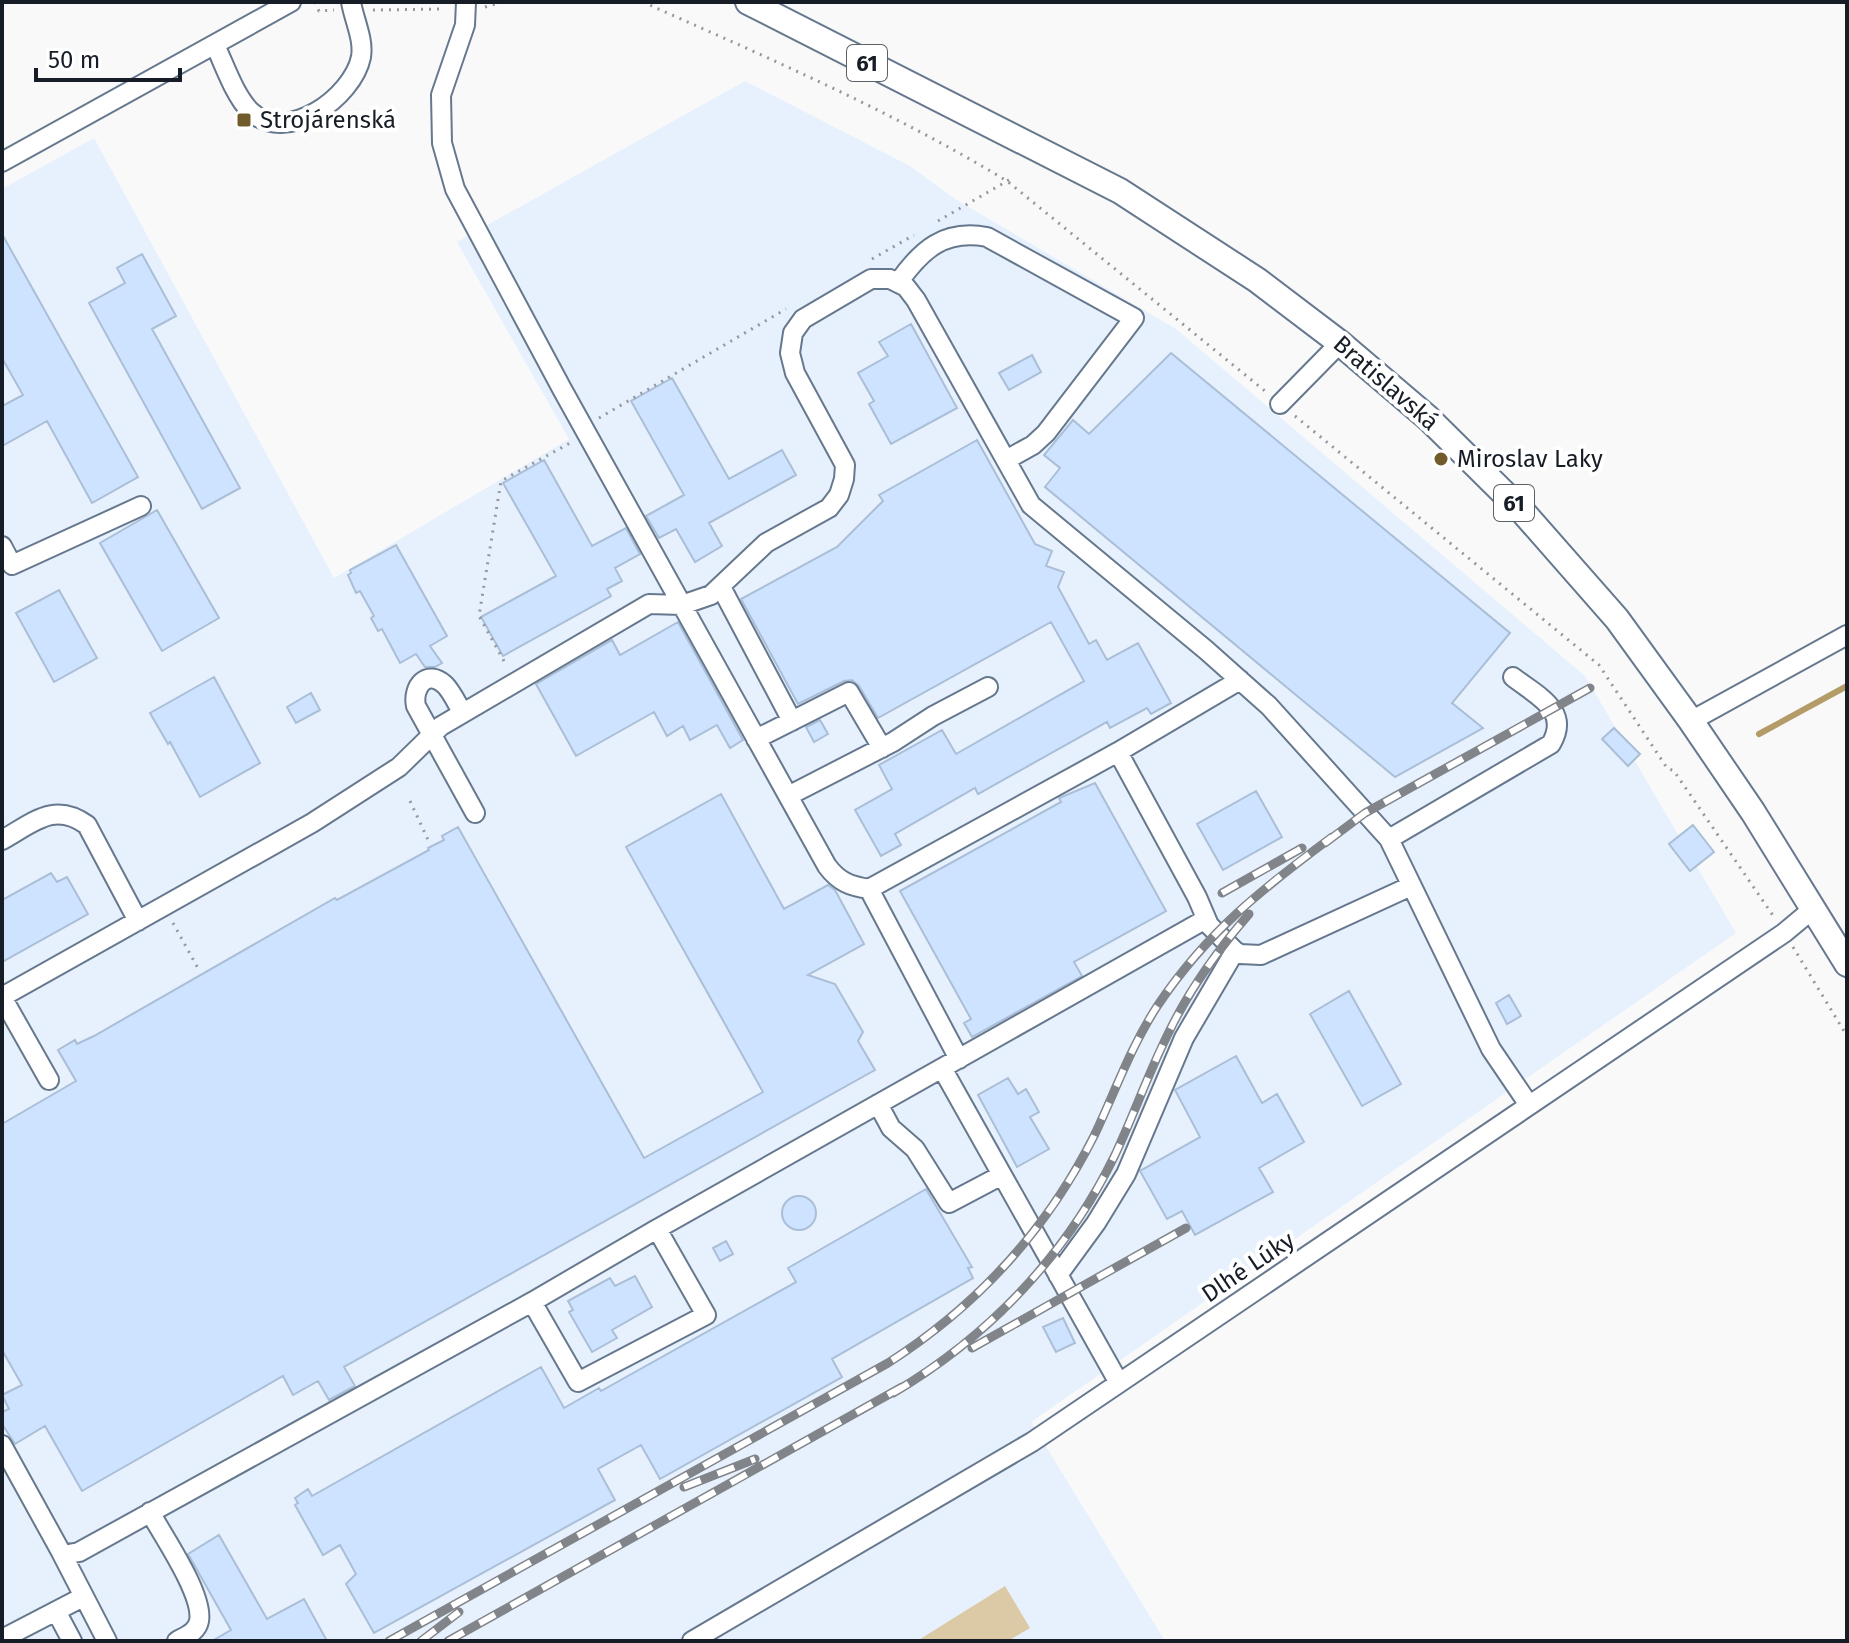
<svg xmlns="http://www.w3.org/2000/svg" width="1849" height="1643" font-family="'Fira Sans',sans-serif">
<rect width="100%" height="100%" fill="#f9f9f9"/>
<path fill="#e7f1fe" d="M745 81 910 166 955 199 1176 329 1585 676 1736 933 1031 1422 1165 1641H2V189L94 138 334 578 569 439 457 242Z"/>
<path fill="#dccaa7" d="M1005 1586 1030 1628 1008 1641H917Z"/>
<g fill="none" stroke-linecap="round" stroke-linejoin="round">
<path stroke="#b49c68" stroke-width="6" d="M1759 734 1847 686"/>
</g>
<path fill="#cde3ff" stroke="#aabed6" stroke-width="2" d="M2 234 138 477 92 503 47 421 2 446V406L23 395 2 358Z
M142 254 176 316 152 329 240 488 202 509 89 303 125 283 117 268Z
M911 324 957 408 891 444 869 404 874 401 858 373 888 356 879 342Z
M1171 353 1510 633 1452 703 1483 728 1395 777 1045 487 1060 468 1044 455 1073 420 1089 434Z
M1032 355 1041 372 1009 390 999 373Z
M672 378 729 479 782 450 796 475 709 523 722 546 695 562 676 529 659 538 646 516 684 495 631 401Z
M977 440 1035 544 1052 551 1046 566 1064 572 1058 587 1089 644 1096 640 1107 660 1138 643 1171 703 1151 714 1147 708 1110 728 1107 722 978 794 975 788 895 834 901 845 881 856 855 810 892 789 879 765 942 730 956 754 1084 681 1051 622 878 718 859 686 852 680 844 681 798 704 741 599 837 547 883 501 879 495Z
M544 460 592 546 626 528 640 554 615 568 622 581 607 589 611 596 503 656 481 617 556 576 503 483Z
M157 510 219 618 162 651 100 543Z
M396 545 447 636 430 646 442 663 435 667H425L416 654 400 663 382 629 378 631 371 618 374 616 360 591 356 593 348 575 351 573 350 570Z
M59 590 97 658 54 682 16 613Z
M678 622 743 740 730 748 717 725 690 740 683 726 667 736 654 712 576 756 536 684 612 640 620 655Z
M214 677 260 763 200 797 170 742 168 744 150 713Z
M311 693 320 710 296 723 287 707Z
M820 720 828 734 814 742 806 727Z
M1614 728 1640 754 1628 766 1602 739Z
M1095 783 1166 911 1074 962 1082 976 972 1037 964 1023 971 1019 900 891 1061 802 1059 798Z
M1256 791 1282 837 1223 870 1197 824Z
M721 794 784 909 828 885 835 890 864 944 808 975 835 984 863 1032 858 1041 875 1070 344 1367 355 1386 329 1400 318 1381 293 1395 283 1376 82 1491 45 1426 15 1444 2 1424V1412L9 1409 2 1395 22 1385 2 1350V1124L76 1081 58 1050 75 1040 77 1044 94 1036 335 898 337 900 429 850 428 848 444 840 442 836 458 827 644 1158 763 1092 626 847Z
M1693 825 1714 852 1690 871 1669 844Z
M51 873 57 882 67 877 88 914 2 962V900Z
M1349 991 1401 1084 1362 1106 1310 1014Z
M1509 995 1521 1016 1507 1024 1496 1003Z
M1236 1056 1262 1103 1277 1094 1304 1142 1259 1168 1273 1192 1195 1235 1182 1211 1167 1219 1140 1171 1200 1137 1175 1090Z
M1008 1078 1018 1094 1026 1089 1039 1112 1030 1117 1049 1149 1017 1167 978 1095Z
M926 1189 972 1267 968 1268 973 1278 832 1359 842 1377 660 1479 641 1445 598 1469 615 1500 374 1633 346 1584 356 1574 340 1545 323 1555 295 1505 298 1503 295 1498 308 1489 312 1496 541 1367 564 1408 599 1388 601 1391 796 1282 788 1268Z
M782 1213a17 17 0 1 1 34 0a17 17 0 1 1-34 0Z
M726 1241 733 1254 720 1261 713 1248Z
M635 1276 652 1307 612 1330 617 1338 592 1352 569 1312 573 1310 568 1301 610 1278 615 1286Z
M1063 1318 1075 1343 1056 1352 1043 1327Z
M219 1535 267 1619 304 1599 327 1641H212L231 1630 188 1554Z"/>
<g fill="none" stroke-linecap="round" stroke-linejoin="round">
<defs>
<path id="minor" d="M466 2 465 25 441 95 442 143 455 189 562 389 827 866C839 882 850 886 869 889
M215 45C225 66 234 94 250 111 286 146 353 97 361 57 364 39 354 20 351 2
M2 162 291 2
M898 283C921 250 944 229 987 237L1134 318 1046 433 1033 445 1006 460
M1280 404 1340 343
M2 546 12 565 141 506
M721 587 792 721
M1240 680 1118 752 1197 897 1209 925 1235 951 1240 954 1261 955 1411 886
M463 713C457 704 452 692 445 685 427 668 412 687 416 706L475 813
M1691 721 1847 635
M756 739 849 692 882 748
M788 796 893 742 933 716 988 687
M1389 839 1551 744C1571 710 1537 696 1513 677
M2 840C33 823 54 801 87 825L138 921
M2 997 312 823 399 767 441 726 649 604 682 605 711 595 766 543 829 508 839 495 844 479 845 465 795 373 790 353 793 333 803 319 871 279H890L906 287 916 300 1031 505 1206 650 1269 706 1389 839 1491 1049 1529 1105
M2 997 49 1080
M959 1059 869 889 1118 752
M942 1068 1119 1383
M878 1104 891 1128 915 1149 949 1203 1002 1175
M657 1229 1206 919
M1058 1275 1096 1223 1126 1174 1184 1038 1235 951
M2 1445 61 1552 69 1554 79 1552 532 1302 657 1229 706 1315 578 1382 532 1302
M150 1512C163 1536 204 1595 199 1621 197 1632 186 1636 177 1641
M61 1552 107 1641
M56 1611 72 1641
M2 1639 83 1597
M692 1641 1032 1442 1784 933 1814 908"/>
<path id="major" d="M748 2 1120 191 1257 280 1340 343 1428 418 1523 512 1617 619 1691 721 1753 812 1847 964"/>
</defs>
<use href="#minor" stroke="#66788e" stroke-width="22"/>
<use href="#major" stroke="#66788e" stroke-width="28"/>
<path stroke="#94979b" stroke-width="3" stroke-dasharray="2 6" stroke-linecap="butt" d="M315 2 319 11 334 10
M643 2C766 57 892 111 1007 181L1265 391
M485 7 503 2
M373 10 445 9
M938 221 1014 177
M872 259 914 235
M1295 416 1599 665 1667 768 1674 771 1774 917
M599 418 786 309
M504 661 479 616 501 481 570 443
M410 801 430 844
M173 923 200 972
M1793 947 1847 1036"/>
<use href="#minor" stroke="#fff" stroke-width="18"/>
<use href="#major" stroke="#fff" stroke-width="24"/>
<defs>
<path id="rail" d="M1325 843 1365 813 1590 688
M1222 893 1302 848
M972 1348 1186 1228
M893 1393C988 1337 1065 1257 1114 1157 1133 1117 1148 1074 1168 1034 1189 990 1217 951 1249 914
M684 1487 755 1459
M389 1641 888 1363C977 1306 1046 1231 1094 1136 1115 1092 1131 1046 1158 1005 1207 932 1262 889 1332 837
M421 1641 459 1612
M448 1641 902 1387"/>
</defs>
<use href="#rail" stroke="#81858a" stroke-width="9"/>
<use href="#rail" stroke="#fff" stroke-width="6" stroke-dasharray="18" stroke-linecap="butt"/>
</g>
<g fill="#715b2a" stroke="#fff" stroke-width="3">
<rect x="236" y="112" width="16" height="16" rx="4"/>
<circle cx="1441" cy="459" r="8"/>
</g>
<g text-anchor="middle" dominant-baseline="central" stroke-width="8" stroke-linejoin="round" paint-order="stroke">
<g fill="#fff" stroke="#5c6167" stroke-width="2">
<rect x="847" y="45" width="40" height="36" rx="6"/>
<rect x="1494" y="485" width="40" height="36" rx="6"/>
</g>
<g font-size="22" font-weight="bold" fill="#161d26">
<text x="867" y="63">61</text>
<text x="1514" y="503">61</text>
</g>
<g font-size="24" fill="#161d26" stroke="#fff" text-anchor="start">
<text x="260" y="120">Strojárenská</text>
<text x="1457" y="459">Miroslav Laky</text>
</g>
<g font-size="24" fill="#161d26" stroke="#fff">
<text transform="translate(1386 383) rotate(41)">Bratislavská</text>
<text transform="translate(1248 1267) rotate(-34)">Dlhé Lúky</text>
</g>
</g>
<rect width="1849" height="1643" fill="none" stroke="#161d26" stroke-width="8"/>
<path d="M36 68v12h144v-12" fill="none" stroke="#161d26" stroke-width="4"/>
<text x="48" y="68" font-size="24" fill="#161d26" stroke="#ffffff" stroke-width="6" paint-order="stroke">50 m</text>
</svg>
